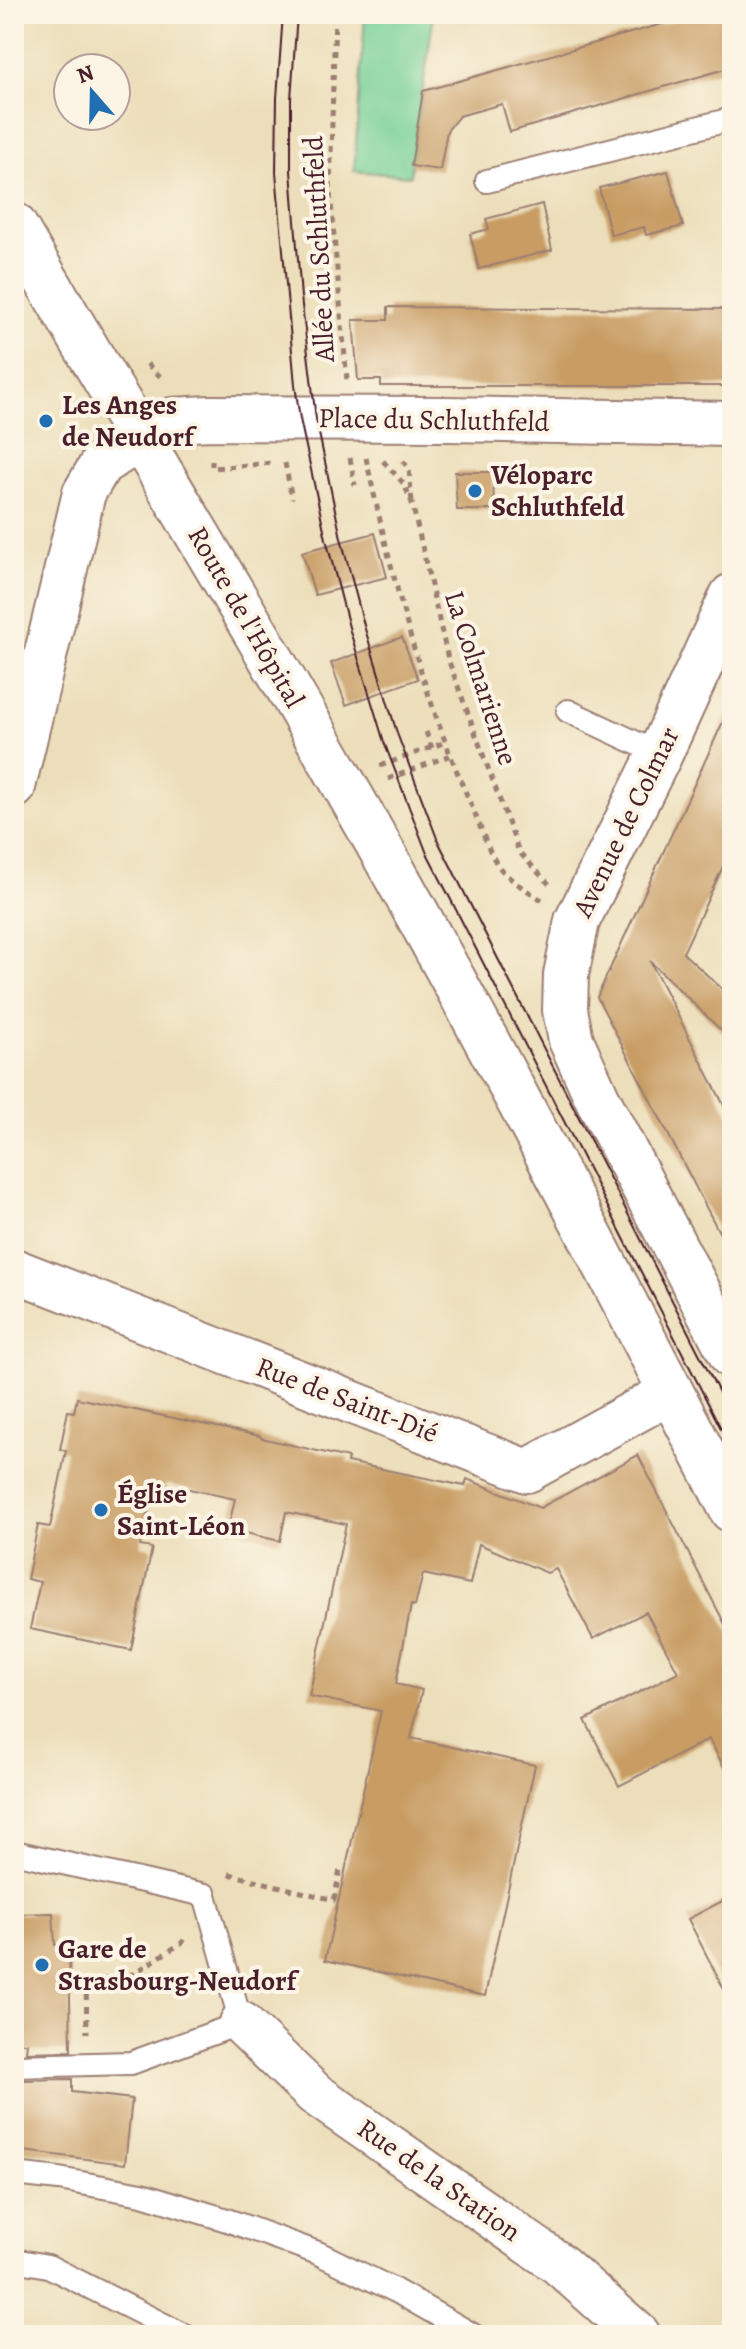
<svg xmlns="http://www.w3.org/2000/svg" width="746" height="2349" font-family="Alegreya,serif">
<rect width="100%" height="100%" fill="#fcf5e5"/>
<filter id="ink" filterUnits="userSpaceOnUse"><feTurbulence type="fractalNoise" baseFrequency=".0125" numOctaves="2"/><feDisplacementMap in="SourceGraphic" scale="16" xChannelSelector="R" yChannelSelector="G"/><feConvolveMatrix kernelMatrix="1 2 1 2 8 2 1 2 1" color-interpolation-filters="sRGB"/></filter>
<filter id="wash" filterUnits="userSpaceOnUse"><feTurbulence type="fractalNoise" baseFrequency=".006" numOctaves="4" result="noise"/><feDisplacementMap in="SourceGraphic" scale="32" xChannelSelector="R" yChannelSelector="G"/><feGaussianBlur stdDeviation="1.8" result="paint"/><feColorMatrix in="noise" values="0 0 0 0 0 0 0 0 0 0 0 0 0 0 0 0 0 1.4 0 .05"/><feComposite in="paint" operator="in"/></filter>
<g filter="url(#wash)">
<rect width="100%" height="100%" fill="#ecdeba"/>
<path fill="#76d097" stroke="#607861" stroke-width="2" d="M365 14H434L410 176 354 171Z"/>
<g id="blocks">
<path fill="#c89c63" d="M678 14H732V67L510 132 502 104 459 116 447 131 440 170 411 166 423 91 680 19Z
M668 171 683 226 646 235 644 227 611 235 599 188Z
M542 204 552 250 479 269 470 234 489 229 486 219Z
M388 307 732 309V386H381V380H358L353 320H388Z
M455 472H493L494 510H457Z
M375 533 387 577 315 595 302 552Z
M402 637 418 679 346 705 331 663Z
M732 702V865L725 862 683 953 732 998V1041L650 961 732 1121V1257L597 997Z
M77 1398 260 1436 261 1438 348 1458 347 1462 465 1486 467 1479 540 1508 638 1455 732 1638V1782L709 1739 619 1786 585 1720 678 1672 646 1612 593 1639 556 1569 547 1573 479 1544 470 1584 423 1574 415 1606 411 1605 396 1684 422 1690 411 1738 535 1765 485 1996 325 1960 381 1711 309 1696 346 1524 286 1512 280 1541 228 1529 235 1499 167 1484 150 1502 140 1546 152 1548 131 1650 30 1629 40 1582 27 1579 38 1525 50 1527 66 1451 60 1449 68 1411 74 1412Z
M732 1896V2005L688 1919Z
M53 1913 55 1945H69L71 2051 26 2052 27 2043H14V1914Z
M72 2079V2092L132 2099 125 2164 15 2150 23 2080Z"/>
</g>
</g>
<g filter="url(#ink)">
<use href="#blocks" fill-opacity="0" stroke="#9b7e72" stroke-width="2"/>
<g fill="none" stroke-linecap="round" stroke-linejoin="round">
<defs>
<path id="service" d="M487 181 732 119
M568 711 660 754
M14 1852 205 1895 241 2023 131 2063 14 2066
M14 2174 59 2179 142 2194 227 2220 318 2253 396 2291 473 2335
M14 2260 48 2266 184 2335"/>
<path id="minor" d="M14 787 84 493 101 464 142 439
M14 1270 527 1471 671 1392
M241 2023 315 2094 559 2264 639 2335"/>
<path id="tertiary" d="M142 439 172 420 210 418 446 419 732 424
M732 596 660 754 577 921 566 975 565 1010 571 1040 598 1100 732 1356"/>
<path id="secondary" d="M14 225C123 412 237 597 345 786 481 1023 607 1267 732 1510"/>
</defs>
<use href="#service" stroke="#9b7e72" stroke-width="26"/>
<use href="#minor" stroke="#9b7e72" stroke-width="46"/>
<use href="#tertiary" stroke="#9b7e72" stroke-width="48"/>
<use href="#secondary" stroke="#9b7e72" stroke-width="48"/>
<path stroke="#9b7e72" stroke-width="5" stroke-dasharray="6 6" stroke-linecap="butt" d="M335 14 330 192 347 380
M147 364 163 379
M350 458 355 485
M366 458C392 577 423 699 474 811 480 826 490 855 499 867 509 880 528 891 542 900
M212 460V468L274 463
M383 461 404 484 412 503 448 659 519 852 549 884
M403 461 409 469 412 503
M285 463 292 499
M426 732 432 748
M380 766 446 742
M388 779 451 755
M229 1874 334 1900 340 1870 346 1871
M86 1982 87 2033
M70 1985 133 1974 183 1942 184 1939"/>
<use href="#service" stroke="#fff" stroke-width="22"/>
<use href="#minor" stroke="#fff" stroke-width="42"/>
<use href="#tertiary" stroke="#fff" stroke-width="44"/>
<use href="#secondary" stroke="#fff" stroke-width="44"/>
<path stroke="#4a1f2b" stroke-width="2" d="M283 14 277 98 276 172 295 385 300 419 326 539 350 631 384 742 426 851 732 1450
M297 14 291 99V171L301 297 316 419 341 538 365 629 398 736 438 841 732 1418"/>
</g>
</g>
<g fill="#1f6fb2" stroke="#fcf5e5" stroke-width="3">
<circle cx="46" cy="421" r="8"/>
<circle cx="475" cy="491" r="8"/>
<circle cx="101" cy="1510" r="8"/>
<circle cx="42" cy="1965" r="8"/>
</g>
<g text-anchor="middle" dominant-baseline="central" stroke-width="8" stroke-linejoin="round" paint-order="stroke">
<g font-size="28" fill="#4a1f2b" stroke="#fcf5e5">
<text transform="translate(319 249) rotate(-93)">Allée du Schluthfeld</text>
<text transform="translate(434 420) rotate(1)">Place du Schluthfeld</text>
<text transform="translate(246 617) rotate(60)">Route de l'Hôpital</text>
<text transform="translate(481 678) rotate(72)">La Colmarienne</text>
<text transform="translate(626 822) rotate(-64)">Avenue de Colmar</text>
<text transform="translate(347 1400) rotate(21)">Rue de Saint-Dié</text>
<text transform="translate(439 2180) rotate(35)">Rue de la Station</text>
</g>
<g font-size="28" font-weight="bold" fill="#4a1f2b" stroke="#fcf5e5" text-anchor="start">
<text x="62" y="405">Les Anges<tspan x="62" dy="32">de Neudorf</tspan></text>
<text x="491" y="475">Véloparc<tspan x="491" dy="32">Schluthfeld</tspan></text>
<text x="117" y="1494">Église<tspan x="117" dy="32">Saint-Léon</tspan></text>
<text x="58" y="1949">Gare de<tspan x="58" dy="32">Strasbourg-Neudorf</tspan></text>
</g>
</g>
<rect width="746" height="2349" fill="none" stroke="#fcf5e5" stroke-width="48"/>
<g transform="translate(92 92) rotate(340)"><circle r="38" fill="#fcf5e5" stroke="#b59f9b" stroke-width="2"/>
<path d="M0-6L14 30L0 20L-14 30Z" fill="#1f6fb2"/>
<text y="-12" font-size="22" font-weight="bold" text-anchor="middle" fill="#4a1f2b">N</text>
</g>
</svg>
